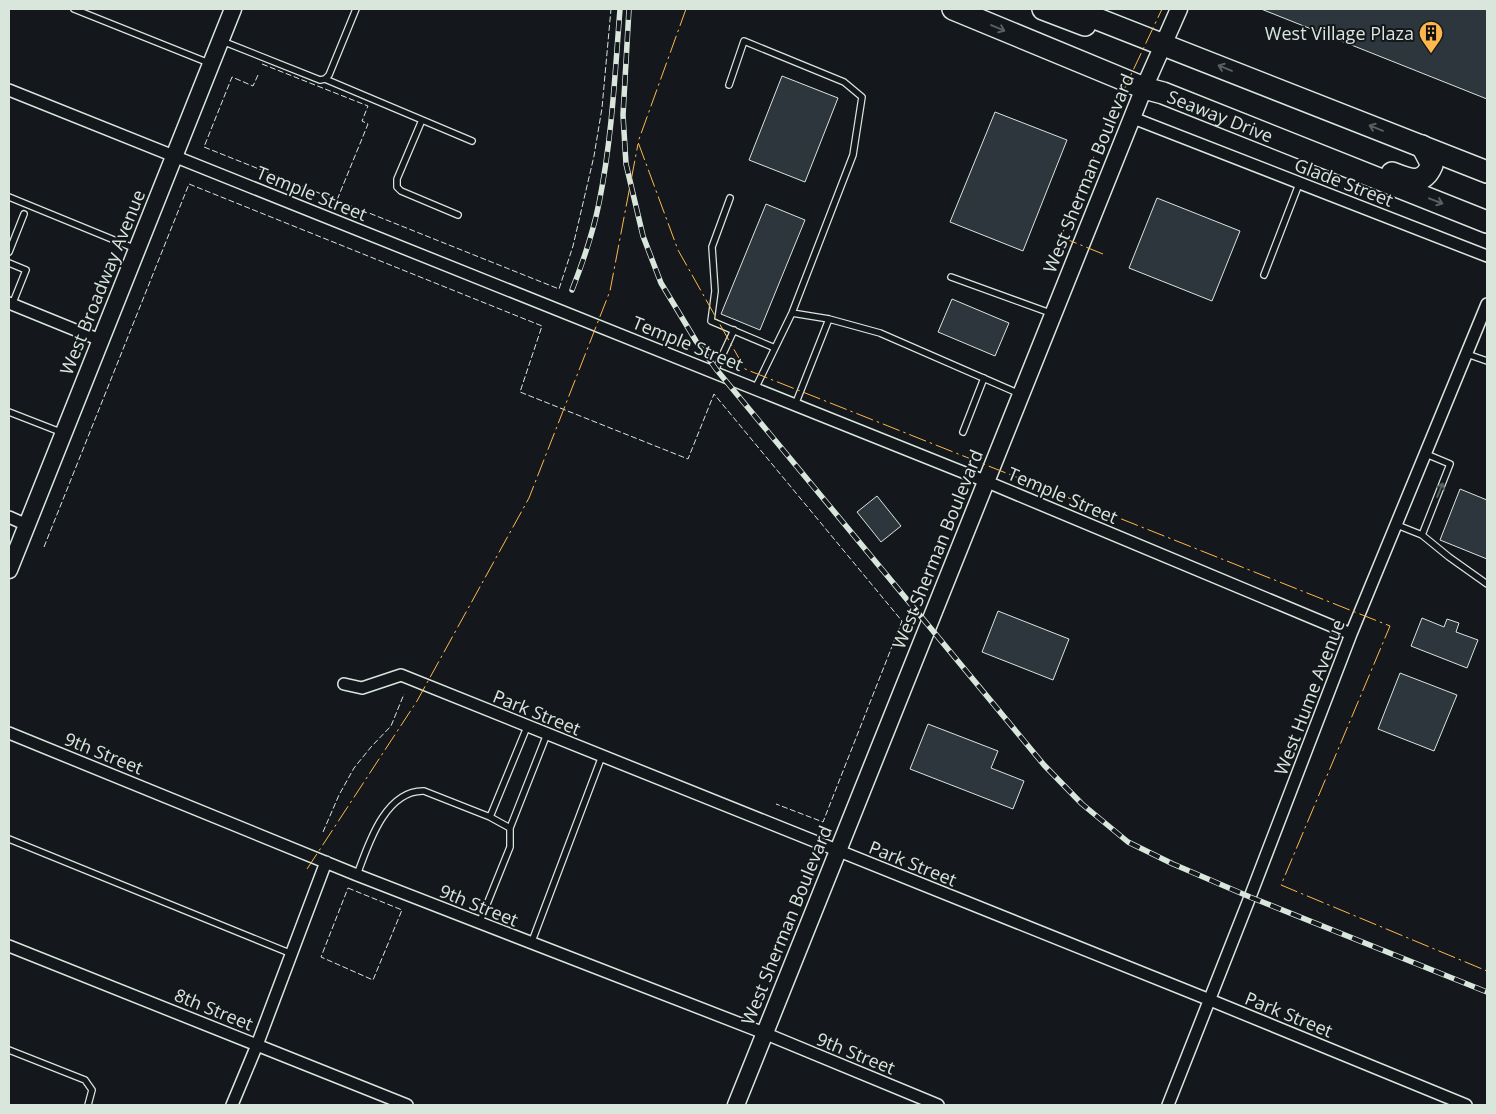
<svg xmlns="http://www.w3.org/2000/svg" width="1496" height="1114" font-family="'Open Sans',sans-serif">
<rect width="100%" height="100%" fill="#14181c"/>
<path fill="#2c363c" stroke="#d8e6dc" d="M1261 9H1487V99Z
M782 76 838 98 805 182 749 160Z
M995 112 1067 140 1023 251 950 222Z
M1157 198 1240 231 1212 301 1129 268Z
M766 204 805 220 760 330 721 314Z
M952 299 1009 323 995 356 938 332Z
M1460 489 1487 500V559L1440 540Z
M877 496 901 526 881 542 857 512Z
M998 611 1069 639 1053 680 982 652Z
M1422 618 1444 627 1447 619 1459 623 1456 632 1478 640 1467 668 1411 646Z
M1400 673 1457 695 1434 751 1378 729Z
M928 724 998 751 991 768 1024 781 1013 809 910 769Z"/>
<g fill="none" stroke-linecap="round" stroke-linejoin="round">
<defs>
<path id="lane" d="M74 9 209 63
M222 41 320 80 325 79 329 75 356 9
M325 79 472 141
M729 85 744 41 844 82 862 97 853 155 792 313 755 389
M422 120 397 179V187L401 191 458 215
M9 197 136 249
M730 198 712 247 715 291 711 321 775 348
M9 252 24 214
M9 263 26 270 12 305
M1264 275 1299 184
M951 277 1053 314
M792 313 829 319 880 333 1020 394
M1467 354 1487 361
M714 373 734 330
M795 405 829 319
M9 412 63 433
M963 432 984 378
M1397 525 1422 535 1449 557 1487 584
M1422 535 1450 464 1426 454
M510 828 547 734
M9 839 292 954
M357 875C368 845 385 790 424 791L490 817
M479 924 510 847V828L490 817 527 727
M531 944 602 756
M9 1050 85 1080 92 1090 88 1105"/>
<path id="street" d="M9 90 985 481 1351 634
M1133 118 1487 256
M9 303 100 340
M9 517 27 525
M344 684 362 688 401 675 1210 1000 1466 1105
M9 733 357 875 764 1033 938 1105
M9 946 407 1105
M232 1105 257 1045 326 862
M1168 1105 1250 897 1351 634 1487 304"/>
<path id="secondary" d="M9 570 233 9
M736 1105 1144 88 1179 9"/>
<g id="highway">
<path id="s1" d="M953 9 1144 88 1163 93 1487 222"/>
<path d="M1043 9 1085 25"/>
<path d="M1072 9 1487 172"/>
<path d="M1392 173C1410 180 1423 186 1432 165L1422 146"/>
</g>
</defs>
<use href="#lane" stroke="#d8e6dc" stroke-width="8"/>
<use href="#street" stroke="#d8e6dc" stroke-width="14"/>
<use href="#secondary" stroke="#d8e6dc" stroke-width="19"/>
<use href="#highway" stroke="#d8e6dc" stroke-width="24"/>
<use href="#lane" stroke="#14181c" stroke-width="5.5"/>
<use href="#street" stroke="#14181c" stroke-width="11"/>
<use href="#secondary" stroke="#14181c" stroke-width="16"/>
<use href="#highway" stroke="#14181c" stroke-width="21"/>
<defs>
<path id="rail" d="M629 9 623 115 626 164 643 236 661 283 696 341 716 369 1044 765 1082 804 1128 842 1173 864 1250 897 1487 992
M572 290C583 262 593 233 599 203 612 139 615 73 620 9"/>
</defs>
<use href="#rail" stroke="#d8e6dc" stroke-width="5.5"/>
<use href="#rail" stroke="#14181c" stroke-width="4" stroke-dasharray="11" stroke-linecap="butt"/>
<path stroke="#d8e6dc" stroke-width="1" stroke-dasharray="6 2.5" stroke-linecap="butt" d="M262 64 368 106 362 121 368 124 337 200
M258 75 253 86 232 77 204 147 559 289 573 246 594 156 602 108 611 9
M44 547 189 184 542 326 520 392 688 459 714 394 902 621 823 822 776 804
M323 832 339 795 354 768 371 747 391 726 404 694
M348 888 402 910 373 980 321 957Z"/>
<path stroke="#ffb74d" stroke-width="1" stroke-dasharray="18 4 2.5 4" stroke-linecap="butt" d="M686 9 638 142 678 250 745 369 1390 626 1281 885 1487 971
M1103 254 1061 237 1104 132 1162 9
M307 869 417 701 529 498 610 291 638 144"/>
</g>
<defs><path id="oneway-shaft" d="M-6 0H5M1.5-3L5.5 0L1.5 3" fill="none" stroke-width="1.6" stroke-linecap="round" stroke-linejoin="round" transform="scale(1.25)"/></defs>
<g stroke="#59605f">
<use href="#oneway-shaft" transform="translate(998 28) rotate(23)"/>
<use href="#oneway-shaft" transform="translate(1225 68) rotate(-158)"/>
<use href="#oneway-shaft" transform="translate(1376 128) rotate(-158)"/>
<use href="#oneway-shaft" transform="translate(1436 201) rotate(21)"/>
<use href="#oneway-shaft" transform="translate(1440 490) rotate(-68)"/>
</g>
<defs>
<symbol id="building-pin" viewBox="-11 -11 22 30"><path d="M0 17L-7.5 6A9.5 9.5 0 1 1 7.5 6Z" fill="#ffb74d" stroke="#14181c"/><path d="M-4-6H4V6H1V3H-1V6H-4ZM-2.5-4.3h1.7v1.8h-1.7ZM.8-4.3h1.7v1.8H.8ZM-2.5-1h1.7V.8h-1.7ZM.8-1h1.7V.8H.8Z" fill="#111"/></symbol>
</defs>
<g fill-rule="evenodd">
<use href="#building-pin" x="1417" y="19" width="28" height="38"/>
</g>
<g text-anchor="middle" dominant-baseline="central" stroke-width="4" stroke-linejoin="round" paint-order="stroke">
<g font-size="18" fill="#d8e6dc" stroke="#14181c" text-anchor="end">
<text x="1414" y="33">West Village Plaza</text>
</g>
<g font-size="18" fill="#d8e6dc" stroke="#14181c">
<text stroke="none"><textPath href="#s1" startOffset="288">Seaway Drive</textPath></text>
<text transform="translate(1088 173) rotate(-68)">West Sherman Boulevard</text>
<text transform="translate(1344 182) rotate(21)">Glade Street</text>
<text transform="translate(312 193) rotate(22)">Temple Street</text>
<text transform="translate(102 282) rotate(-68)">West Broadway Avenue</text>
<text transform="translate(688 343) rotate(22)">Temple Street</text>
<text transform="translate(1063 495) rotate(23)">Temple Street</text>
<text transform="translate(937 549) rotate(-68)">West Sherman Boulevard</text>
<text transform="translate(1309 697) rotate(-69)">West Hume Avenue</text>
<text transform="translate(537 712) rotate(22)">Park Street</text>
<text transform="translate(104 753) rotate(22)">9th Street</text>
<text transform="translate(913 863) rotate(22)">Park Street</text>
<text transform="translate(479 905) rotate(22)">9th Street</text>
<text transform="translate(786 925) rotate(-68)">West Sherman Boulevard</text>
<text transform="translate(214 1009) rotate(22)">8th Street</text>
<text transform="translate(1289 1014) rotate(22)">Park Street</text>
<text transform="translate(856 1053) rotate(22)">9th Street</text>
</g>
</g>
<rect width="1496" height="1114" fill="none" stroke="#d8e6dc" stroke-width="20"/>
</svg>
